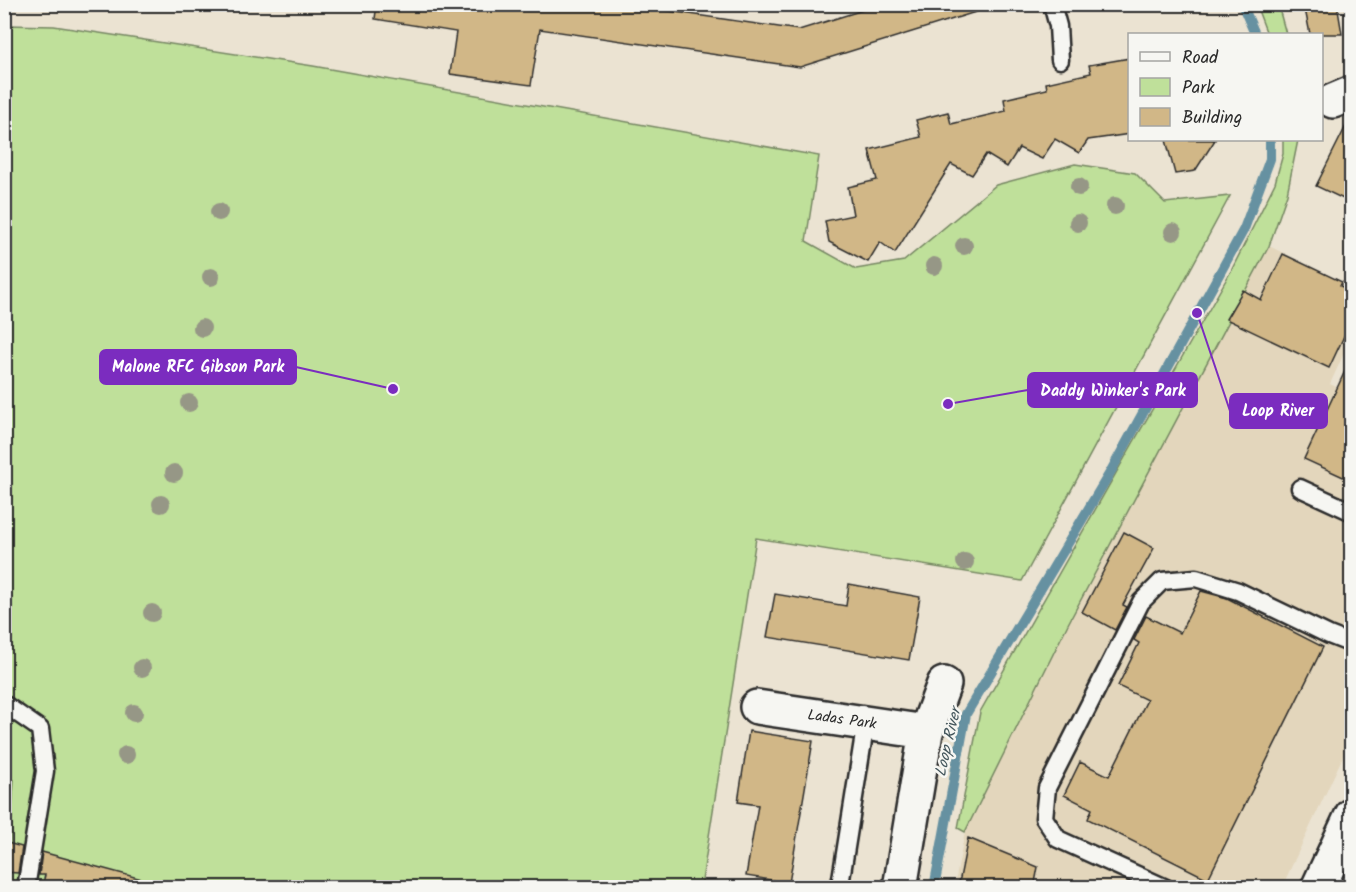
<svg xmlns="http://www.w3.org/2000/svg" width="1356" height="892" font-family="Kalam,sans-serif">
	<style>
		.built { fill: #e3d6bc }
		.green { fill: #bfe09a; stroke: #758662; stroke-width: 1.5 }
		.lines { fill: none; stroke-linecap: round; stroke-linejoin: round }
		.stream { stroke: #6691a1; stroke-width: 10 }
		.building { fill: #d1b787; stroke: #2b2b2b; stroke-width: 1.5 }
		.service-casing { stroke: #2b2b2b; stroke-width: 21 }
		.minor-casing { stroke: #2b2b2b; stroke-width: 38 }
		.tertiary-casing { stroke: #2b2b2b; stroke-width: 38 }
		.service { stroke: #f6f6f2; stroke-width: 16 }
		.minor { stroke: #f6f6f2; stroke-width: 33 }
		.tertiary { stroke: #f6f6f2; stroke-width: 33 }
		.tree { fill: #969786 }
		.labels { text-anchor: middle; stroke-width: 5; stroke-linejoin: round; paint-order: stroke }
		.street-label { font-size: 15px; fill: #2b2b2b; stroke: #f6f6f2 }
		.water-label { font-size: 16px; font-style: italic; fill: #44565c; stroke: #f6f6f2 }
		.leader { fill: none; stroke: #7b2cbf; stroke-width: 2 }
		.callout-dot { fill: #7b2cbf; stroke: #f6f6f2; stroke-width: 2 }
		.callout { fill: #7b2cbf; stroke: #7b2cbf; stroke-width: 2 }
		.callout-label { font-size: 16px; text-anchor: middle; font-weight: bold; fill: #fff }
	</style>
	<rect width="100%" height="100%" fill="#ebe3d2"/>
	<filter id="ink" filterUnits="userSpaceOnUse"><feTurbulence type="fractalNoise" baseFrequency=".0167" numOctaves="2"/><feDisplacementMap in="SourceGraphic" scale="12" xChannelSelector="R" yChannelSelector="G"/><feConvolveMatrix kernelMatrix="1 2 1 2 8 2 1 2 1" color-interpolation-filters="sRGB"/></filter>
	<g filter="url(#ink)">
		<path class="built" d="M 1269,246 L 1351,286 L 1351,338 L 1330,384 L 1351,394 L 1351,739 L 1282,887 L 954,888 L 965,832 L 1008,718 Z"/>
		<path class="green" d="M 1256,5 L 1278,5 L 1286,34 L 1267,34 Z
			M 5,25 L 54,26 L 313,66 L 819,156 L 806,241 L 856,269 L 904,261 L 996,185 L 1075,164 L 1135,173 L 1165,203 L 1230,196 L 1022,581 L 756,538 L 701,887 L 7,887 L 14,780 L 5,779 Z
			M 1283,140 L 1298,140 L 1287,194 L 1269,246 L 1068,624 L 965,832 L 958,828 L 980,712 L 1231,271 L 1275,183 L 1283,154 Z"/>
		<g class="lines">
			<path class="stream" d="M 1242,4 L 1255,34
				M 934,888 L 966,714 L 1111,471 L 1244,229 L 1270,159 L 1270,140"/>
		</g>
		<path class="building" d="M 377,4 L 621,4 L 799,30 L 882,4 L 978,4 L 979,11 L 800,67 L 540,29 L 531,85 L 450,74 L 456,32 L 375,19 Z
			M 1304,4 L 1337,4 L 1342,34 L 1310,34 Z
			M 1130,58 L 1130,134 L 1088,140 L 1079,153 L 1055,139 L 1042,159 L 1019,148 L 1007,167 L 986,154 L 972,175 L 951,164 L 895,253 L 880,242 L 868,262 L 829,242 L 825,221 L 853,215 L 848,187 L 877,180 L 869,150 L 921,137 L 916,120 L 948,112 L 951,124 L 1006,111 L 1004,99 L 1047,89 L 1046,83 L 1091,73 L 1089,65 Z
			M 1352,114 L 1352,203 L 1316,186 Z
			M 1166,140 L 1215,140 L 1195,171 L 1175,174 Z
			M 1283,254 L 1342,282 L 1340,286 L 1352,292 L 1352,319 L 1329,368 L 1226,319 L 1243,290 L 1261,300 Z
			M 1352,356 L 1352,481 L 1304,459 Z
			M 1124,532 L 1154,548 L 1123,605 L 1127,607 L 1115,630 L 1082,612 Z
			M 849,584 L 920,597 L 909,660 L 767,637 L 775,594 L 846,606 Z
			M 1201,591 L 1227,598 L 1323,647 L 1208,879 L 1088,819 L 1092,809 L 1064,795 L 1080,762 L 1109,776 L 1147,700 L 1118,686 L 1139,643 L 1134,640 L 1146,616 L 1180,633 Z
			M 749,731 L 813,741 L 789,883 L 746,876 L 758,805 L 738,802 Z
			M 968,838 L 1038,867 L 1034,888 L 958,888 Z
			M 4,842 L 22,847 L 18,873 L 4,872 Z
			M 42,852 L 142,879 L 141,888 L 42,888 L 45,875 L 39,875 Z"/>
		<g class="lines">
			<g class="service-casing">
				<path id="service" d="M 1052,4 L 1058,26 L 1060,60
					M 1300,488 L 1352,512
					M 4,704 L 40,729 L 45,771 L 26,888
					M 840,885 L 866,722
					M 1166,888 L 1058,839 L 1044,818 L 1047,788 L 1141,602 L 1162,581 L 1196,578 L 1238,591 L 1329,635 L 1352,644"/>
			</g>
			<g class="minor-casing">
				<path id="minor" d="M 1333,101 L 1352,93
					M 757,707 L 926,732
					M 900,888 L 926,732 L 944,684"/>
			</g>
			<g class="tertiary-casing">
				<path id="tertiary" d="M 1318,888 L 1352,815"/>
			</g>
			<use href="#service" class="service"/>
			<use href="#minor" class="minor"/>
			<use href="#tertiary" class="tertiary"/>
		</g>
		<g class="tree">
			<circle cx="1079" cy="187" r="9"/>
			<circle cx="1115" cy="206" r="9"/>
			<circle cx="219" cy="212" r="9"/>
			<circle cx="1078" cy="223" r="9"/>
			<circle cx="1173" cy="232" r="9"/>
			<circle cx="964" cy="246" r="9"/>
			<circle cx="934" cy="266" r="9"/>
			<circle cx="211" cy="277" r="9"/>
			<circle cx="202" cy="328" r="9"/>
			<circle cx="189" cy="403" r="9"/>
			<circle cx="174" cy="473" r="9"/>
			<circle cx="161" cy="504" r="9"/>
			<circle cx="965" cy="562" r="9"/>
			<circle cx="152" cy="613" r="9"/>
			<circle cx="142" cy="668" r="9"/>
			<circle cx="134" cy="713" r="9"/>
			<circle cx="126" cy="755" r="9"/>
		</g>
	</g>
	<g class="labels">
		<g class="street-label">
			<text transform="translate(842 719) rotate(8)" y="5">Ladas Park</text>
		</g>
		<g class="water-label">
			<text transform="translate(947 742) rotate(-77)" y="6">Loop River</text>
		</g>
	</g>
	<path class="leader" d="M393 389L296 367M948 404L1028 390M1197 313L1230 411"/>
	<g class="callout-dot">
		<circle cx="393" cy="389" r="6"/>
		<circle cx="948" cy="404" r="6"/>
		<circle cx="1197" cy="313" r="6"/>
	</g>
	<g class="callout">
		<rect x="100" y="350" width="196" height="34" rx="6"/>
		<rect x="1028" y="373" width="169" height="34" rx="6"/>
		<rect x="1230" y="394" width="97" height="34" rx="6"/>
	</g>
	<g class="callout-label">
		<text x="198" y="372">Malone RFC Gibson Park</text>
		<text x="1113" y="396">Daddy Winker's Park</text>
		<text x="1278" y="416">Loop River</text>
	</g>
	<rect width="1356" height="892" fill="none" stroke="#f6f6f2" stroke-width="24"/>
	<rect x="12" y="12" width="1332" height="868" fill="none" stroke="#2b2b2b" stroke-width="2" filter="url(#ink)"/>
	<rect x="1128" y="33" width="195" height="108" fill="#f6f6f2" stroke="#a5a5a2" stroke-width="1.5"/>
	<rect x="1140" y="52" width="30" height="9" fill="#f6f6f2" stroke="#a5a5a2" stroke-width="1.5"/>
	<text x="1182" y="63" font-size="18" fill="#2b2b2b">Road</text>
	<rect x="1140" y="78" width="30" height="18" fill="#bfe09a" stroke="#a5a5a2" stroke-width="1.5"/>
	<text x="1182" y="93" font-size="18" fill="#2b2b2b">Park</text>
	<rect x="1140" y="108" width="30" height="18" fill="#d1b787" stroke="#a5a5a2" stroke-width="1.5"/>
	<text x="1182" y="123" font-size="18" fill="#2b2b2b">Building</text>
</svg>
